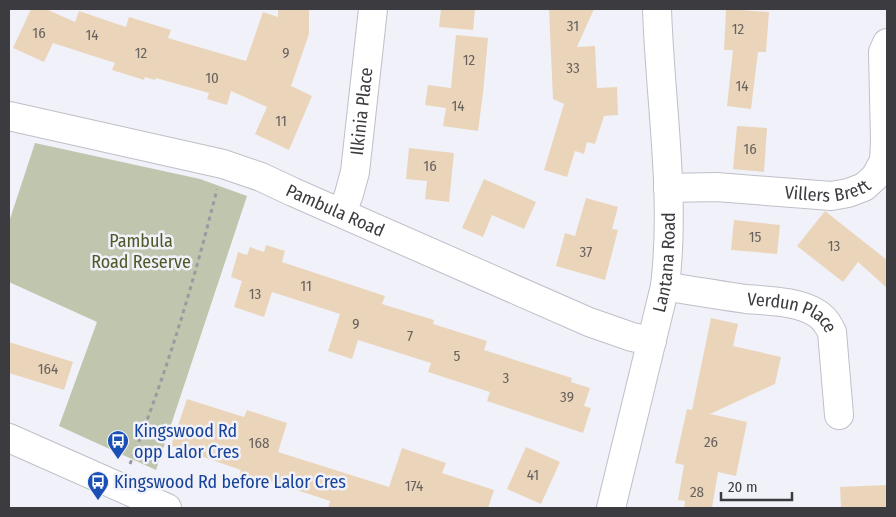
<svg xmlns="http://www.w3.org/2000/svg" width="896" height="517" font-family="'Fira Sans Condensed',sans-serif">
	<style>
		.green { fill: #c0c5ae }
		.building { fill: #ebd5ba }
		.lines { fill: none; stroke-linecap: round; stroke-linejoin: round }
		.minor-casing { stroke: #bfbfc8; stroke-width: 30 }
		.tertiary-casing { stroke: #bfbfc8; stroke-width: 30 }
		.path { stroke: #9a9aa1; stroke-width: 3; stroke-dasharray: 4 4; stroke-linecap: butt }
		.minor { stroke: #fff; stroke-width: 28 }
		.tertiary { stroke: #fff; stroke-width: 28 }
		.labels { text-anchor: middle; stroke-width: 5; stroke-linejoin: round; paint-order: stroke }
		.number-label { font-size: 15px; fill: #68625e }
		.street-label { font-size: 18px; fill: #3c3c40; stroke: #f1f1fa }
		.park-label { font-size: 18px; fill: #4f5826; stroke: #f1f1fa }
		.transit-label { font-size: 18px; fill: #164399; stroke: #f1f1fa; text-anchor: start }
	</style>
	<rect width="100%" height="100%" fill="#f1f1fa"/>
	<path class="green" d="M 35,143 L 200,179 L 247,196 L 156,470 L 59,426 L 97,322 L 9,282 L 9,222 Z"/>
	<path class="building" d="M 31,9 L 46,9 L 75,22 L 79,11 L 126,27 L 129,17 L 171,30 L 168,38 L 246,61 L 263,12 L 278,17 L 278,9 L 309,9 L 309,34 L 291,86 L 312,96 L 289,150 L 255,134 L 267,107 L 231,91 L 227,105 L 207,99 L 209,93 L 156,78 L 155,80 L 145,77 L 144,80 L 112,70 L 115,63 L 53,43 L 44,62 L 13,48 Z
		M 441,9 L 475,9 L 473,30 L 439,27 Z
		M 549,9 L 594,9 L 577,47 L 595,46 L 597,88 L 617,87 L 618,115 L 604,116 L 595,144 L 587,142 L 584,154 L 575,151 L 567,177 L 544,170 L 564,104 L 553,99 Z
		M 726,9 L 769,12 L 766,52 L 758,52 L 751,109 L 727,106 L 733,50 L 724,50 Z
		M 456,35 L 488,38 L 483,93 L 478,131 L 443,126 L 446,108 L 425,105 L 428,85 L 451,88 Z
		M 737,126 L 767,128 L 764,172 L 733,169 Z
		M 409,148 L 454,153 L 449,202 L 425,199 L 427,181 L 406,179 Z
		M 484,179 L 536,202 L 524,229 L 492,215 L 483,237 L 462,228 Z
		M 586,198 L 618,207 L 612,229 L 618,230 L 605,280 L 556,266 L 565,233 L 575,236 Z
		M 825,211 L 887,260 L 887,288 L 858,262 L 843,282 L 797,246 Z
		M 734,220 L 780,225 L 777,254 L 731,250 Z
		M 266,245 L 285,251 L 282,262 L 385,296 L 382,304 L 434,320 L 433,324 L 487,341 L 484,350 L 572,378 L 571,382 L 590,388 L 584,406 L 591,408 L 583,433 L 487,401 L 490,392 L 428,372 L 431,363 L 358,340 L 352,359 L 328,351 L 340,314 L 272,292 L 264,317 L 234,307 L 242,281 L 231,277 L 238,252 L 247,255 L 250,247 L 264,252 Z
		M 711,318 L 738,324 L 733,346 L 781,357 L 775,384 L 710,414 L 747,422 L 736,476 L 718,472 L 712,508 L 684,508 L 685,501 L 678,500 L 684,465 L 675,463 L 687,409 L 692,410 Z
		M 9,342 L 73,362 L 64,390 L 9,373 Z
		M 187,399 L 244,417 L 247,410 L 287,423 L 278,452 L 389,487 L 402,448 L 446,463 L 442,473 L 494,490 L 488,508 L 328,508 L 330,501 L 269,481 L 267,486 L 239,476 L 241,470 L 171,446 Z
		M 526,447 L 560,462 L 541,504 L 507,489 Z
		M 887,485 L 887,508 L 841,508 L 840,487 Z"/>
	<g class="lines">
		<g class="minor-casing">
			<g id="minor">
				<path id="s1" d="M 9,116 L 223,164 L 261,177 L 293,192 L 589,322 L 632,337 L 652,341"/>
				<path id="s2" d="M 668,188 L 716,187 L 831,196 L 848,193 L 864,187 L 875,177 L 884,161 L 885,141 L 883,52 L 887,43"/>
				<path id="s3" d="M 342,213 L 349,194 L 355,172 L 373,9"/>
				<path id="s4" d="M 665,286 C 692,291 719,295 746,299 C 769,301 798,301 818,314 C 825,319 828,324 832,332 L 839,415"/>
				<path id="s5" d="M 611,508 L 665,286 C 676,194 660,101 657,9"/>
			</g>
		</g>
		<g class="tertiary-casing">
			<path id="tertiary" d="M 9,438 L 167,508"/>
		</g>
		<path class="path" d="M 130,464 C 166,375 194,282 217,189"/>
		<use href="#minor" class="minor"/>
		<use href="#tertiary" class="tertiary"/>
	</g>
	<defs>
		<g id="bus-pin" transform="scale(1.125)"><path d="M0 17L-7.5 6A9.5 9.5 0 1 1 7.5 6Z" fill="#1a4fb4" stroke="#f1f1fa"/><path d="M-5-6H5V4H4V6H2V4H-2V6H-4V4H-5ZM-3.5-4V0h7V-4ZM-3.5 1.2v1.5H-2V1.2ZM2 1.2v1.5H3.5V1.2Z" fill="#fff"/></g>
	</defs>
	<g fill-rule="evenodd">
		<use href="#bus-pin" x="118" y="441"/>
		<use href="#bus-pin" x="98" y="482"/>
	</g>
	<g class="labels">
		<g class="number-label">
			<text x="573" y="31">31</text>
			<text x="738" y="34">12</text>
			<text x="39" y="38">16</text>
			<text x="92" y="40">14</text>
			<text x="141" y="58">12</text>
			<text x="286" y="58">9</text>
			<text x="469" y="65">12</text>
			<text x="573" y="73">33</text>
			<text x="212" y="83">10</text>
			<text x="742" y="91">14</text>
			<text x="458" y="111">14</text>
			<text x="281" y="126">11</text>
			<text x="750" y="154">16</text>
			<text x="430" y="171">16</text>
			<text x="755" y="242">15</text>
			<text x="834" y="251">13</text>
			<text x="586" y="257">37</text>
			<text x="306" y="291">11</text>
			<text x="255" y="299">13</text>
			<text x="356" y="329">9</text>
			<text x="410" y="341">7</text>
			<text x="457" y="361">5</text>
			<text x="48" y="374">164</text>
			<text x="506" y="383">3</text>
			<text x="567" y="402">39</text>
			<text x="711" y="447">26</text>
			<text x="259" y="448">168</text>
			<text x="533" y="480">41</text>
			<text x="414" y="491">174</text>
			<text x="697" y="497">28</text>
		</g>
		<g class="street-label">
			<text dy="6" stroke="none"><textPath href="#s3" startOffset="104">Ilkinia Place</textPath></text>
			<text dy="6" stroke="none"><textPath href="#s2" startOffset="160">Villers Brett</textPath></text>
			<text dy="6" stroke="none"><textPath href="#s1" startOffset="341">Pambula Road</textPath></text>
			<text dy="6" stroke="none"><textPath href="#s5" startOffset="252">Lantana Road</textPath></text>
			<text dy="6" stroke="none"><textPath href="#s4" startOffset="131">Verdun Place</textPath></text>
		</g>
		<g class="park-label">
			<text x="141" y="247">Pambula<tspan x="141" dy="21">Road Reserve</tspan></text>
		</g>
		<g class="transit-label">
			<text x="134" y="437">Kingswood Rd<tspan x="134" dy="21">opp Lalor Cres</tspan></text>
			<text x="114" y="488">Kingswood Rd before Lalor Cres</text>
		</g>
	</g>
	<rect width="896" height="517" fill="none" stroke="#3c3c40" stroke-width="20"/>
	<path d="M721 492v8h71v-8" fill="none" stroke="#3c3c40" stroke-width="2.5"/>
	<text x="728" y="492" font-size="15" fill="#3c3c40" stroke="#f1f1fa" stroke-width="4" paint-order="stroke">20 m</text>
</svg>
